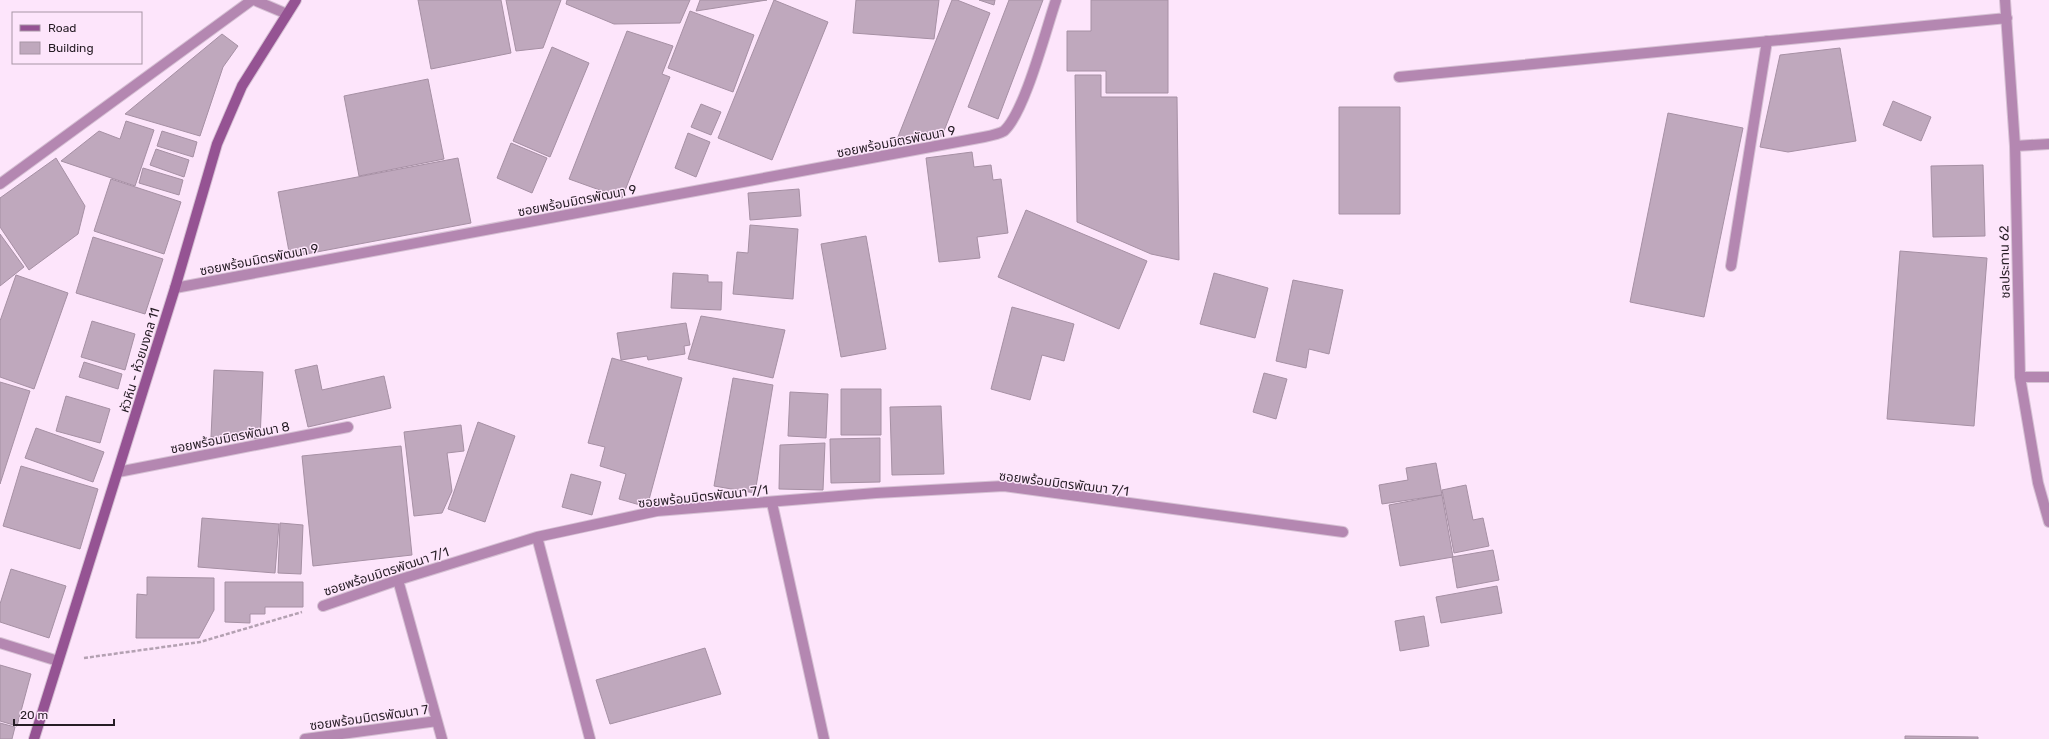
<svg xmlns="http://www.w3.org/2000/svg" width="2049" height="739" font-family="Rubik,'Noto Sans Thai',sans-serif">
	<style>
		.building { fill: #bfa8bd; stroke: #a690a4 }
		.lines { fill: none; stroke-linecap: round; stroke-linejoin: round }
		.lane-casing { stroke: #d6c1d4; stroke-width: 12 }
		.street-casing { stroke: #d6c1d4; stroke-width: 12 }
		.secondary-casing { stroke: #d6c1d4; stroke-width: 12 }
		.path { stroke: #b4a1b2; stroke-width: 2.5; stroke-dasharray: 4 2; stroke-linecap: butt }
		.lane { stroke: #b487b1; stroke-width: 10 }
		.street { stroke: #b487b1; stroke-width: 10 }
		.secondary { stroke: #955393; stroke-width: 10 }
		.labels { text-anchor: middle; stroke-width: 3; stroke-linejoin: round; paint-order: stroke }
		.street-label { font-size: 13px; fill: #261d25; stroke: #fde5fb }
	</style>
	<rect width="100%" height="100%" fill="#fde5fb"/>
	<path class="building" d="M 418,0 L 501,0 L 511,53 L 431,69 Z
		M 506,0 L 561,0 L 543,48 L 516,51 Z
		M 567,0 L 690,0 L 680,23 L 614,24 L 566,4 Z
		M 700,0 L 767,0 L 696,11 Z
		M 774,0 L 828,22 L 772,160 L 718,138 Z
		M 856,0 L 939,0 L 934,39 L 853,33 Z
		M 952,0 L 957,0 L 990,13 L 942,136 L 896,142 Z
		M 979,0 L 995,0 L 994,5 Z
		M 1009,0 L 1043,0 L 998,119 L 968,107 Z
		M 1091,0 L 1168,0 L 1168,93 L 1106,93 L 1106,71 L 1067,71 L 1067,31 L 1091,31 Z
		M 690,11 L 754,35 L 733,92 L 668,68 Z
		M 627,31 L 673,46 L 662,74 L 670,77 L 622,198 L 569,179 Z
		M 222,34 L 238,46 L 223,67 L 200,136 L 125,114 Z
		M 552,47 L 589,63 L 550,157 L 513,141 Z
		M 1840,48 L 1856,141 L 1788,152 L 1760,147 L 1780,55 Z
		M 1075,75 L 1101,75 L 1101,97 L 1177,97 L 1179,260 L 1151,254 L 1077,222 Z
		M 428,79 L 444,159 L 359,176 L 344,96 Z
		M 1893,101 L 1931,117 L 1921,141 L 1883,125 Z
		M 701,104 L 721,112 L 711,135 L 691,127 Z
		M 1339,107 L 1400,107 L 1400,214 L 1339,214 Z
		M 1668,113 L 1743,128 L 1704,317 L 1630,302 Z
		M 126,121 L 154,130 L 135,186 L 61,161 L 99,131 L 120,139 Z
		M 162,131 L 197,142 L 193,157 L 157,146 Z
		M 688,133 L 710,142 L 696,177 L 675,168 Z
		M 511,143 L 547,158 L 532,193 L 497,178 Z
		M 156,149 L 189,160 L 184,177 L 150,165 Z
		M 972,152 L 974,167 L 991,165 L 993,180 L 1001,179 L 1008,233 L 977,237 L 980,258 L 939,262 L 926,158 Z
		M 56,158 L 85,206 L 78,234 L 29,270 L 0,227 L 0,198 Z
		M 458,158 L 471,223 L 290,257 L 278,192 Z
		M 1983,165 L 1985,236 L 1933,237 L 1931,166 Z
		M 143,168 L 183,180 L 179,195 L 139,183 Z
		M 111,179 L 181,202 L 164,254 L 94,231 Z
		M 799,189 L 801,216 L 750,220 L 748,193 Z
		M 1026,210 L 1147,261 L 1119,329 L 998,277 Z
		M 750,225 L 798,229 L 793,299 L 733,294 L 737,252 L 748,253 Z
		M 0,234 L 24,267 L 0,286 Z
		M 866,236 L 886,349 L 841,357 L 821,244 Z
		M 93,237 L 163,259 L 145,314 L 76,293 Z
		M 1900,251 L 1987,258 L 1974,426 L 1887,419 Z
		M 673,273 L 708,275 L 708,282 L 722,282 L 721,310 L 671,308 Z
		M 1214,273 L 1268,288 L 1255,338 L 1200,324 Z
		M 16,275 L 68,293 L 34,389 L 0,377 L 0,321 Z
		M 1293,280 L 1343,290 L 1329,354 L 1309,349 L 1306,368 L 1276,361 Z
		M 1012,307 L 1074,324 L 1064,361 L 1042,355 L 1030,400 L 991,389 Z
		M 701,316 L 785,330 L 773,378 L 688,359 Z
		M 92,321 L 135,334 L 125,370 L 81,357 Z
		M 686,323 L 690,345 L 684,346 L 685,354 L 648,360 L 647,356 L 621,360 L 617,333 Z
		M 612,358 L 682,378 L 647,507 L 619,499 L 626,474 L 600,466 L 605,447 L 588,443 Z
		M 84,362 L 122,374 L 118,389 L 79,377 Z
		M 317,365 L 322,390 L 384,376 L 391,408 L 308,427 L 295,370 Z
		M 214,370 L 263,372 L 260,439 L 211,437 Z
		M 1264,373 L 1287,379 L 1276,419 L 1253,412 Z
		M 733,378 L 773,385 L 755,493 L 714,486 Z
		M 0,382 L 30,391 L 0,484 Z
		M 841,389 L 881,389 L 881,435 L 841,435 Z
		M 790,392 L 828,394 L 826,438 L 788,436 Z
		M 66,396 L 110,409 L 100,443 L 56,431 Z
		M 941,406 L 944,474 L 892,475 L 890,407 Z
		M 478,422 L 515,436 L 485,522 L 448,509 Z
		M 461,425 L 464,451 L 447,453 L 452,491 L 442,513 L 414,516 L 404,432 Z
		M 36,428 L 104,452 L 93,482 L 25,458 Z
		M 880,438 L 880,482 L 831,483 L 830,439 Z
		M 825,443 L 823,490 L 779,489 L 780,445 Z
		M 401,446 L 412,555 L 313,566 L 302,456 Z
		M 1436,463 L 1442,495 L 1382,504 L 1379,485 L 1408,480 L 1406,468 Z
		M 21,466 L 98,489 L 80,549 L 3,526 Z
		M 571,474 L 601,482 L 592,515 L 562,507 Z
		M 1466,485 L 1473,520 L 1483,518 L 1489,546 L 1454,553 L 1442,490 Z
		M 1442,495 L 1453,557 L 1400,566 L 1389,505 Z
		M 202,518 L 279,524 L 275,573 L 198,567 Z
		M 280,523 L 303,525 L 301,574 L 278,573 Z
		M 1493,550 L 1499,580 L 1457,588 L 1452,557 Z
		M 11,569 L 66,586 L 49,638 L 0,622 L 0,604 Z
		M 147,577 L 214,578 L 214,610 L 199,638 L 136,638 L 137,594 L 147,595 Z
		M 225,582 L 303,582 L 303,607 L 265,607 L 265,614 L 250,614 L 250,623 L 225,622 Z
		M 1497,586 L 1502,613 L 1441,623 L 1436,597 Z
		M 1424,616 L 1429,646 L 1400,651 L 1395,621 Z
		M 705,648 L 721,694 L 610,724 L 596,680 Z
		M 0,665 L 31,674 L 17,726 L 0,721 Z
		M 0,723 L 15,727 L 12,739 L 0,739 Z
		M 1905,736 L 1978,737 L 1978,739 L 1905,739 Z"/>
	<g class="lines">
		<g class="lane-casing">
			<path id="lane" d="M 1731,266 L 1767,41
				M 118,472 L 348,427"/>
		</g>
		<g class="street-casing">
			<path id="street" d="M 254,0 L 287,14
				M 2005,0 L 2015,146 L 2020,377 L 2038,483 L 2049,522
				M 1399,77 L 2007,18
				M 2015,146 L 2049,144
				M 0,184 L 252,0
				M 175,288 L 984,137 C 989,136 999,134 1004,131 C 1025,112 1046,29 1056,0
				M 2020,377 L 2049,377
				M 772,503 L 824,739
				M 537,537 L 590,739
				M 398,580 L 442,739
				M 323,606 L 398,580 L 537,537 L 657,511 L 876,493 L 1004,486 L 1343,532
				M 0,643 L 58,661
				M 305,739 L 437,721"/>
		</g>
		<g class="secondary-casing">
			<path id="secondary" d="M 34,739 L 175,288 L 217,144 L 242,86 L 296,0"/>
		</g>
		<path class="path" d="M 84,658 L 200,642 L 302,612"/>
		<use href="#lane" class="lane"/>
		<use href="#street" class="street"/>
		<use href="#secondary" class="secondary"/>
	</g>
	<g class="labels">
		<g class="street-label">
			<text transform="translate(896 141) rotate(-11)" y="5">ซอยพร้อมมิตรพัฒนา 9</text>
			<text transform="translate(577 200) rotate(-11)" y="5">ซอยพร้อมมิตรพัฒนา 9</text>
			<text transform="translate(259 259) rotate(-11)" y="5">ซอยพร้อมมิตรพัฒนา 9</text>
			<text transform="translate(2004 262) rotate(-91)" y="5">ชลประทาน 62</text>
			<text transform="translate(139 360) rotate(-73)" y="5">หัวหิน - ห้วยมงคล 11</text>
			<text transform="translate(230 437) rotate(-11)" y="5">ซอยพร้อมมิตรพัฒนา 8</text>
			<text transform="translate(1064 483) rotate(7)" y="5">ซอยพร้อมมิตรพัฒนา 7/1</text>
			<text transform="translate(703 496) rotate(-6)" y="5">ซอยพร้อมมิตรพัฒนา 7/1</text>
			<text transform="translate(386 571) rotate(-18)" y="5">ซอยพร้อมมิตรพัฒนา 7/1</text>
			<text transform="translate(369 717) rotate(-8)" y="5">ซอยพร้อมมิตรพัฒนา 7</text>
		</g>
	</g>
	<rect x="12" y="12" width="130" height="52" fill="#fde5fb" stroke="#a795a5"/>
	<rect x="20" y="25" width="20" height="6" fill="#955393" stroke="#a795a5"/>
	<text x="48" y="32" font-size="12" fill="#261d25">Road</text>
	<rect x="20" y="42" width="20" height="12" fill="#bfa8bd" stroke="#a795a5"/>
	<text x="48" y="52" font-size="12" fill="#261d25">Building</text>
	<path d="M14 719v6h100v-6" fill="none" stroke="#261d25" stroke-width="2"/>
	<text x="20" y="719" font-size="12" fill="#261d25" stroke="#fde5fb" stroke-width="3" paint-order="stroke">20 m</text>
</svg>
